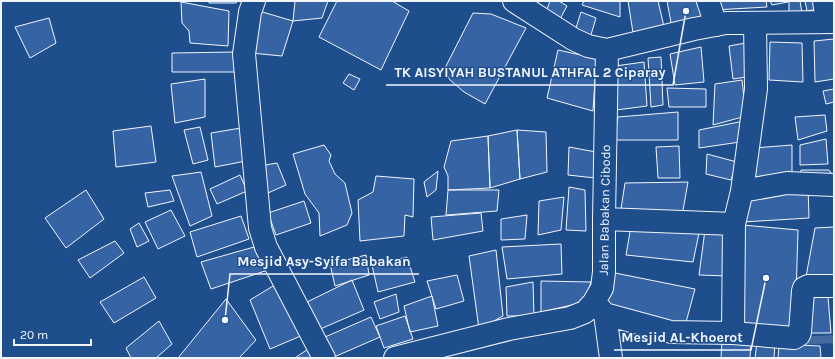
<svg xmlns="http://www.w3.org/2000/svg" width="835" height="359" font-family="Karla,sans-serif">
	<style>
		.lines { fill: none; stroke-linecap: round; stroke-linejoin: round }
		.stream { stroke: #446ba0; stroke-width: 8 }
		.building { fill: #3563a3; stroke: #f2f6ff }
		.minor-casing { stroke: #f2f6ff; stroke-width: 24 }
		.minor { stroke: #1f4e8c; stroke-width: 22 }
		.labels { text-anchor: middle; stroke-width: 3; stroke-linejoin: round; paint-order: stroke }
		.street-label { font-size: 13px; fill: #f2f6ff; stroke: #1f4e8c }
		.leader { fill: none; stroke: #f2f6ff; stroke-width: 1.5 }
		.callout-dot { fill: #f2f6ff; stroke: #1f4e8c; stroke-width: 1.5 }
		.callout-label { font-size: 14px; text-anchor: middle; font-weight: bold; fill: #f2f6ff; stroke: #1f4e8c; stroke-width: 3; stroke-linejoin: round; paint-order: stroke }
	</style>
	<rect width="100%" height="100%" fill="#1f4e8c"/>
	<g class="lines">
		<path class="stream" d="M 797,341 L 834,339"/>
	</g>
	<path class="building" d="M 209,1 L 237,1 L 236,3 L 209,3 Z
		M 295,1 L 328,1 L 322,18 L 293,21 Z
		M 337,1 L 392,1 L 409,11 L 381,70 L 319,37 Z
		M 550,1 L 559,1 L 567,6 L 559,21 L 546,12 Z
		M 584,1 L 620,1 L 620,17 L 582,5 Z
		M 628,1 L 658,1 L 665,31 L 634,39 Z
		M 667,1 L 702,1 L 706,20 L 672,28 Z
		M 712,1 L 766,1 L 767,7 L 714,10 Z
		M 770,1 L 788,1 L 788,2 L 772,5 Z
		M 789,1 L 800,1 L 802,13 L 789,13 Z
		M 805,1 L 822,1 L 824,8 L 807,11 Z
		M 181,2 L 229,11 L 228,46 L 190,43 L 189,31 L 182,23 Z
		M 259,11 L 293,21 L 282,56 L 251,53 Z
		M 581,12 L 596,18 L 590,38 L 575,31 Z
		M 473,13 L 491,14 L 526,28 L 485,104 L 464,92 L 450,80 L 444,70 Z
		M 49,18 L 56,43 L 30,58 L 15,27 Z
		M 834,39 L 834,79 L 815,82 L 814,41 Z
		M 762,40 L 766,74 L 733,79 L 729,46 Z
		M 770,42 L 802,43 L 803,82 L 769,80 Z
		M 701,47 L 704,82 L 675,85 L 670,54 Z
		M 558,50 L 599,59 L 595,80 L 593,111 L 547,98 Z
		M 235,52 L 235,72 L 172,72 L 172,53 Z
		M 661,57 L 663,105 L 651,107 L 648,58 Z
		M 644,62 L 647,106 L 616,110 L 615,66 Z
		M 349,74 L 360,79 L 354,90 L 343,83 Z
		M 205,79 L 205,117 L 175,123 L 171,84 Z
		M 742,80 L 746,116 L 713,125 L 715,84 Z
		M 667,88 L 706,89 L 706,107 L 669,107 Z
		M 834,89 L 834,102 L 826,104 L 823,91 Z
		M 678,112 L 678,140 L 613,140 L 618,117 Z
		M 825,115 L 827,131 L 798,140 L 795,117 Z
		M 744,121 L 740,142 L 699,148 L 699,130 Z
		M 151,126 L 156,162 L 116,167 L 113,131 Z
		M 200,127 L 208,160 L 193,164 L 184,130 Z
		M 241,128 L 246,161 L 215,167 L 211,133 Z
		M 517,130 L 546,132 L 547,172 L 520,179 Z
		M 517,130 L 520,179 L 490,188 L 488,136 Z
		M 488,136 L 490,188 L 448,190 L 448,176 L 444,167 L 451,141 Z
		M 826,139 L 828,164 L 800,165 L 800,145 Z
		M 324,145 L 331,155 L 329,161 L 335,174 L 345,183 L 352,213 L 347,225 L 320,236 L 319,213 L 305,194 L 293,154 Z
		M 792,145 L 792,173 L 753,177 L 754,148 Z
		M 679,146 L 680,178 L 658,178 L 656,147 Z
		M 569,147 L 596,152 L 595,178 L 568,175 Z
		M 707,154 L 737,162 L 731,180 L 706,174 Z
		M 277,163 L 286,185 L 268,193 L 260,166 Z
		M 801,170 L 829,170 L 834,177 L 800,177 Z
		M 438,171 L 436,190 L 427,197 L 424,182 Z
		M 201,172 L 212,216 L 190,226 L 172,176 Z
		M 240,175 L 247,191 L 217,204 L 210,189 Z
		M 376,176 L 414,179 L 413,217 L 405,215 L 404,236 L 360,241 L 358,200 L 373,192 Z
		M 688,182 L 682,216 L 621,209 L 625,183 Z
		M 808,186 L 809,218 L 743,222 L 748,190 Z
		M 569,187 L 585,190 L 586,231 L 566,230 Z
		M 86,190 L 104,219 L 66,248 L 45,218 Z
		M 170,190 L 174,201 L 148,207 L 145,193 Z
		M 448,190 L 499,190 L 497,211 L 446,215 Z
		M 564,197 L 561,230 L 538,235 L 539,201 Z
		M 304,201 L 311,223 L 276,235 L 268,213 Z
		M 171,210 L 185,236 L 158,249 L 145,222 Z
		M 481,213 L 483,231 L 433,240 L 431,217 Z
		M 527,215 L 525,239 L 501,240 L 501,219 Z
		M 241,216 L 249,239 L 197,257 L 190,232 Z
		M 139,223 L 149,241 L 137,247 L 130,229 Z
		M 743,225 L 798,230 L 795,332 L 736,327 Z
		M 631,226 L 699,233 L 693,262 L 626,255 Z
		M 834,227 L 834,281 L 805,282 L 815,228 Z
		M 705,230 L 728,234 L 727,276 L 699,275 Z
		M 115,241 L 124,253 L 90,278 L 78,260 Z
		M 561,244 L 562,274 L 507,279 L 502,247 Z
		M 254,247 L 265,271 L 211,289 L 201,262 Z
		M 496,250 L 503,316 L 479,329 L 469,256 Z
		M 366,255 L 369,275 L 335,286 L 330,264 Z
		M 407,257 L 415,282 L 378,292 L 372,265 Z
		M 615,273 L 695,289 L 685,326 L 603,302 Z
		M 457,275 L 464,301 L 436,309 L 427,281 Z
		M 144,277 L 156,298 L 114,323 L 100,302 Z
		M 352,280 L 364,310 L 318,330 L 305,303 Z
		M 541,281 L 591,282 L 585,302 L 541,312 Z
		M 533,282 L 534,316 L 507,316 L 506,287 Z
		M 278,283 L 303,335 L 270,349 L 250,300 Z
		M 396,294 L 399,312 L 380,319 L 374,302 Z
		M 432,296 L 438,326 L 410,332 L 404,306 Z
		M 828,297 L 831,333 L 805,333 L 808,298 Z
		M 226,299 L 256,340 L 239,358 L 178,358 Z
		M 405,316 L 413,339 L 384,348 L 376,326 Z
		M 371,317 L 380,337 L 334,357 L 325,337 Z
		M 159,321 L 172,344 L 156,358 L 131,358 L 126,348 Z
		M 722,339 L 751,343 L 750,358 L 721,358 Z
		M 757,342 L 775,343 L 774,358 L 755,358 Z
		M 779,344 L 820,346 L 821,358 L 778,358 Z
		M 308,349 L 314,358 L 295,358 Z"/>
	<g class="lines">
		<g class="minor-casing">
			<path id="minor" d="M 254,1 L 250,12 L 244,54 L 260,228 L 266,247 L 324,358
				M 514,1 L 573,39 L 588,46 L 607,50 L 694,29 L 726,23 L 834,22
				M 708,1 L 716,25
				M 824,1 L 827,22
				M 834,185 L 787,183 L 742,191 L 734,224 L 733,333 L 794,338 L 799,335 L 800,332 L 803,291 L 804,288 L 808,286 L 834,286
				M 742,191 L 756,89 L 755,23
				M 604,219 L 734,224
				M 594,302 L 605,314 L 671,332 L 733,333
				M 605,314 L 611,358
				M 395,358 L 509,329 L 570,318 L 585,312 L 594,302 L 602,288 L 604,272 L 604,219 L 607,50"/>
		</g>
		<use href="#minor" class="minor"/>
	</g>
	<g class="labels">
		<g class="street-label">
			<text transform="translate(604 210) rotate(-89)" y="5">Jalan Babakan Cibodo</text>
		</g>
	</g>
	<path class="leader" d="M686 11L673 85H386M225 320L230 274H419M766 278L751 350H614"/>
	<g class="callout-dot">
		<circle cx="686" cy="11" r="4"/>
		<circle cx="225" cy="320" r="4"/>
		<circle cx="766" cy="278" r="4"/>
	</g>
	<g class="callout-label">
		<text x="530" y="77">TK AISYIYAH BUSTANUL ATHFAL 2 Ciparay</text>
		<text x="324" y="266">Mesjid Asy-Syifa Babakan</text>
		<text x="682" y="342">Mesjid AL-Khoerot</text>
	</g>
	<rect width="835" height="359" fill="none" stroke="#f2f6ff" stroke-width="4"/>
	<path d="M14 339v6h77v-6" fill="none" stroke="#f2f6ff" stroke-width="2"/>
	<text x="20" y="339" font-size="12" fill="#f2f6ff" stroke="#1f4e8c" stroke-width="3" paint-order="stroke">20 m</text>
</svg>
